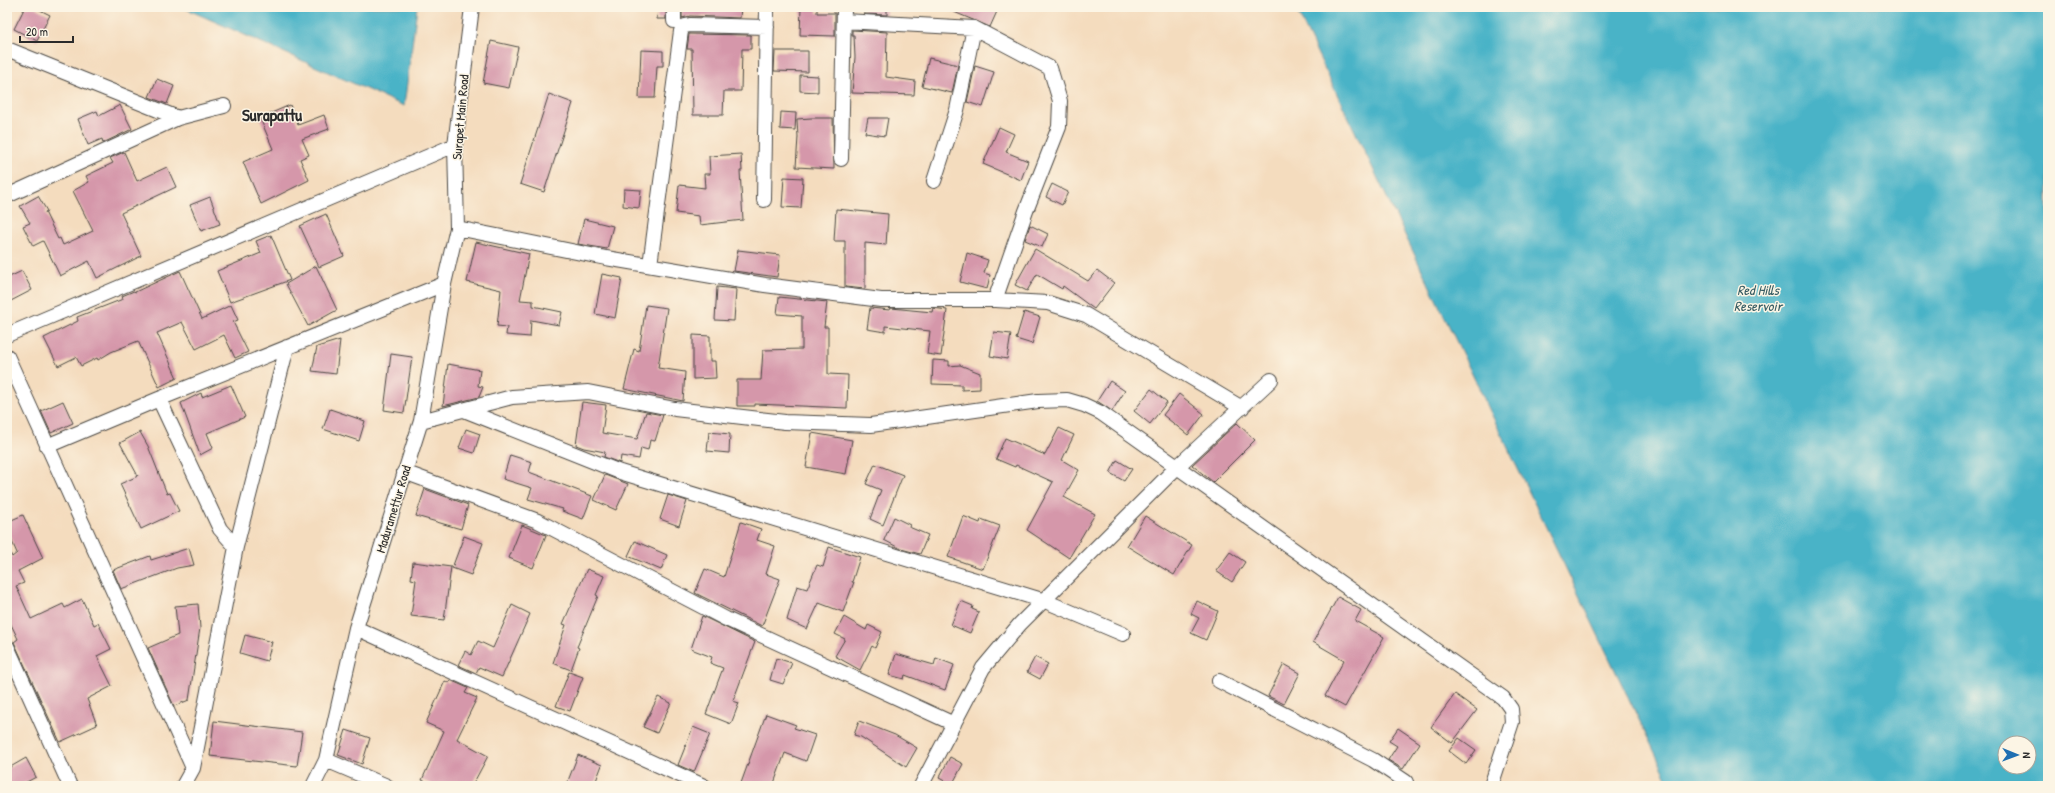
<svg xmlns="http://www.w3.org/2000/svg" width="2055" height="793" font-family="'Patrick Hand',sans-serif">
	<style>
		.water { fill: #49b3c7; stroke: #3a6f79; fill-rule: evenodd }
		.building { fill: #d597aa }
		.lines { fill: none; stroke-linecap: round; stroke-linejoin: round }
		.street-casing { stroke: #494641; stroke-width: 16 }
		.street { stroke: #fff; stroke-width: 14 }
		.labels { text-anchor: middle; stroke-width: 3; stroke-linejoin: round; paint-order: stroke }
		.street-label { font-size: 13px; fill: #2b2b2b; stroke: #fcf5e5 }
		.water-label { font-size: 14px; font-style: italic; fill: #365b62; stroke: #fcf5e5 }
		.district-label { font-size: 17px; font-weight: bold; fill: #2b2b2b; stroke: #fcf5e5 }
	</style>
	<rect width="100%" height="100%" fill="#fcf5e5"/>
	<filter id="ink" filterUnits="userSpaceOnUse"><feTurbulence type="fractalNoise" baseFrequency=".025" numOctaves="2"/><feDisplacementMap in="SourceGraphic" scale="8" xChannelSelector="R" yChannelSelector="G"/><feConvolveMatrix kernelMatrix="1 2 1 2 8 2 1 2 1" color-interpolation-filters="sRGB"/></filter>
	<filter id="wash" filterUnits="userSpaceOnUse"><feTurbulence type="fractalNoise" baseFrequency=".012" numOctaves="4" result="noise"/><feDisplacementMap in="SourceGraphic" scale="16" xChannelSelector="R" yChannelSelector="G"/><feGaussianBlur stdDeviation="0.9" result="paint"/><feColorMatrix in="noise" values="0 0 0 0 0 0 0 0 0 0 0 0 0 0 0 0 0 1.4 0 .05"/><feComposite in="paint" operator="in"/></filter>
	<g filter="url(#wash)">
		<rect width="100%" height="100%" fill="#f4dcbe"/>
		<path class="water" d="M 182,7 L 417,7 L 404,106 Z
			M 1295,7 L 2048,7 L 2048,786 L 1671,786 ZM 2005,743 L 2029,743 L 2029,767 L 2005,767 Z"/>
		<g id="blocks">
			<path class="building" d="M 25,7 L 34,7 L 50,15 L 37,41 L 14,29 Z
				M 658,7 L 666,7 L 666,19 L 657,19 Z
				M 682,7 L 741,7 L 740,18 L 690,16 L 682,18 Z
				M 801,7 L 817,7 L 817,13 L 835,13 L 835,36 L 800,35 Z
				M 864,7 L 887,7 L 887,15 L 864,14 Z
				M 942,7 L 999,7 L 990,27 Z
				M 852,30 L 887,32 L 886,77 L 915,81 L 914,95 L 852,93 L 855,57 L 854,36 L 852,36 Z
				M 689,34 L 751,35 L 751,49 L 742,49 L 741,91 L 724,91 L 723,115 L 693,115 L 692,49 L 687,49 Z
				M 491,41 L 518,47 L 509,88 L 483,83 Z
				M 641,50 L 663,51 L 663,66 L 657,66 L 655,98 L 639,98 Z
				M 775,51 L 808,51 L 808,72 L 774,71 Z
				M 929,58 L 958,65 L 952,93 L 922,86 Z
				M 975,66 L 994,72 L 983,107 L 967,102 Z
				M 800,75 L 818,76 L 818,92 L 800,91 Z
				M 157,79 L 174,86 L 167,104 L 149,97 Z
				M 549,94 L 573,103 L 544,192 L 520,184 Z
				M 120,105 L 132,129 L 103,143 L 102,139 L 88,145 L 78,119 L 97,111 L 99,116 Z
				M 290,105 L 298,125 L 324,115 L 329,129 L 302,139 L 309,155 L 300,159 L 309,180 L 261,204 L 243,162 L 273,149 L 260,118 Z
				M 781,112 L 796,113 L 795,130 L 780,129 Z
				M 811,118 L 833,118 L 834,169 L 796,167 L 798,137 L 797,119 Z
				M 868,118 L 888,118 L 885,136 L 865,133 Z
				M 999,127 L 1014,134 L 1006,152 L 1028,161 L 1021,180 L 983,164 Z
				M 124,152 L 137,181 L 167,167 L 176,187 L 121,213 L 141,256 L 97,278 L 89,261 L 60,276 L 43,241 L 33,246 L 23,226 L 30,223 L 20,206 L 38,196 L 47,211 L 45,212 L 58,239 L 60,238 L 63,245 L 93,231 L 73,191 L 89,182 L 86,176 L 113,163 L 110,158 Z
				M 741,154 L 742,171 L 740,171 L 743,220 L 700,225 L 699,216 L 676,213 L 679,185 L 705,188 L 704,174 L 710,174 L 709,156 Z
				M 784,177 L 803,178 L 801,208 L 782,207 Z
				M 1052,184 L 1068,192 L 1062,205 L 1046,197 Z
				M 624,189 L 641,190 L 639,208 L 623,206 Z
				M 210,197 L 220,224 L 201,231 L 190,205 Z
				M 836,209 L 888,214 L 886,245 L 865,243 L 865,289 L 845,287 L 845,241 L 834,241 Z
				M 326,214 L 344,256 L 319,267 L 300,226 Z
				M 584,219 L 613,226 L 607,249 L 578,244 Z
				M 1030,225 L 1048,234 L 1042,247 L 1025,240 Z
				M 271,235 L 290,280 L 230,302 L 217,271 L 261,253 L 256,241 Z
				M 476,242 L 529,254 L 520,300 L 533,301 L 533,306 L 562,312 L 559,325 L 531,320 L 530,337 L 506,335 L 507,327 L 497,326 L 501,290 L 467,282 Z
				M 1035,249 L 1088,281 L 1097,270 L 1114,283 L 1094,309 L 1063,286 L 1062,289 L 1037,274 L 1027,291 L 1015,285 Z
				M 738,250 L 780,255 L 777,277 L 734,271 Z
				M 967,253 L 988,260 L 984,273 L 990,275 L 987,289 L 960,282 Z
				M 316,266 L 337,310 L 308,326 L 286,284 Z
				M 22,271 L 32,290 L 7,303 L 7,278 Z
				M 180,271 L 202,319 L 231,305 L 238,320 L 233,322 L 248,352 L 235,358 L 224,335 L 196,349 L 182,322 L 157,333 L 177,378 L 159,387 L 138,341 L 111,352 L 98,360 L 97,358 L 81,366 L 76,357 L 58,366 L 44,338 L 78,321 L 77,317 L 123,299 L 122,296 L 134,291 L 135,292 Z
				M 602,274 L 622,278 L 615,318 L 595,314 Z
				M 717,287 L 736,289 L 734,321 L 715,320 Z
				M 779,297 L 827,302 L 824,327 L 828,327 L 828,374 L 848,375 L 847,408 L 755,404 L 755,406 L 737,406 L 737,380 L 761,380 L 763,350 L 802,349 L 802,316 L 777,314 Z
				M 646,305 L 667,308 L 658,368 L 685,372 L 683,401 L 624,389 L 634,349 L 639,351 Z
				M 870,308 L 890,310 L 891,308 L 932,312 L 933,308 L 947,310 L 941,356 L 927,354 L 930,331 L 885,326 L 885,332 L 867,329 Z
				M 1024,312 L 1040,317 L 1032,344 L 1016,339 Z
				M 994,332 L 1011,334 L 1007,359 L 990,356 Z
				M 693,335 L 710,336 L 710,361 L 715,361 L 716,378 L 693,379 Z
				M 340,340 L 336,374 L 312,371 L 317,347 Z
				M 391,354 L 412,357 L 404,413 L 384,410 Z
				M 933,360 L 949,361 L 949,366 L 960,365 L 980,373 L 980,389 L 962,390 L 962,385 L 932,384 Z
				M 448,364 L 480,370 L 478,386 L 483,387 L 479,397 L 443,406 Z
				M 1110,381 L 1125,391 L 1112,411 L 1097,401 Z
				M 231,385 L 245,417 L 207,433 L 213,448 L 200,455 L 181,403 L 201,393 L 202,397 Z
				M 1151,389 L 1167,402 L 1150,424 L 1134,411 Z
				M 1179,394 L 1204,414 L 1188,435 L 1163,415 Z
				M 63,401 L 73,423 L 51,433 L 41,411 Z
				M 582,402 L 606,405 L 602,433 L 637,439 L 646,412 L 663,415 L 655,441 L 650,440 L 648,450 L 641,448 L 639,459 L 621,456 L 620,463 L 604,457 L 605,452 L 584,448 L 576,445 Z
				M 330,409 L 365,421 L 359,441 L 323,429 Z
				M 1237,423 L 1255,440 L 1213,482 L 1192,465 Z
				M 1059,428 L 1074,435 L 1062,460 L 1079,470 L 1064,497 L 1095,514 L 1069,558 L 1027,530 L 1053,482 L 1016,465 L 1015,467 L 996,459 L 1005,438 L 1045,455 Z
				M 466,429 L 480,434 L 474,453 L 459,448 Z
				M 140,432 L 148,446 L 167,494 L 170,493 L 179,511 L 141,529 L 120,484 L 138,476 L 120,443 Z
				M 709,432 L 730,434 L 729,453 L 707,451 Z
				M 812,433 L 852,440 L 846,474 L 806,467 Z
				M 510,455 L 532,462 L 529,472 L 592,496 L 583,519 L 562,511 L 563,509 L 528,499 L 532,488 L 503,479 Z
				M 1117,460 L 1132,469 L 1124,481 L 1110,473 Z
				M 875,464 L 903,475 L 883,525 L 870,519 L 881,490 L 866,484 Z
				M 605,475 L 628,484 L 616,510 L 594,500 Z
				M 425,489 L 468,505 L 461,529 L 416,516 Z
				M 668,495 L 687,501 L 679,526 L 660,519 Z
				M 23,515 L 43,558 L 18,571 L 24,583 L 16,586 L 31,619 L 63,604 L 65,608 L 82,599 L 94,625 L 98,623 L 111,649 L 97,656 L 112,686 L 87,699 L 97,725 L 60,742 L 14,642 L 18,639 L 7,616 L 7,546 L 12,557 L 17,553 L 7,530 L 7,522 Z
				M 963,516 L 980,523 L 981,519 L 1000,526 L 983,569 L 948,557 Z
				M 1145,516 L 1192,545 L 1174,575 L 1127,546 Z
				M 894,517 L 910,525 L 909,527 L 928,535 L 920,554 L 901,549 L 884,540 Z
				M 741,522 L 761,529 L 757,540 L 775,546 L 766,574 L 780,579 L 762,626 L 695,593 L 705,569 L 724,577 Z
				M 522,525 L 546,535 L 533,568 L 509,558 Z
				M 464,536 L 483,543 L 471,575 L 452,568 Z
				M 635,541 L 667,555 L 661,570 L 628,556 Z
				M 829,547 L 860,557 L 852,582 L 854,582 L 843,612 L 819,603 L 807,629 L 787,620 L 797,586 L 807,589 L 817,565 L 823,567 Z
				M 189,548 L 194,565 L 177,568 L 121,589 L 113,570 L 150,556 L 151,560 Z
				M 1230,552 L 1245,562 L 1232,582 L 1216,571 Z
				M 413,562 L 451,567 L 444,620 L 411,616 L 416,580 L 411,579 Z
				M 587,569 L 604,576 L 596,595 L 598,596 L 577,647 L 579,648 L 571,670 L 553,663 L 566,625 L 563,624 Z
				M 1338,597 L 1361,610 L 1355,621 L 1384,637 L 1345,707 L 1325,696 L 1344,660 L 1313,642 Z
				M 961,601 L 973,606 L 972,609 L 979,612 L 970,633 L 951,625 Z
				M 1197,601 L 1218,611 L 1206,640 L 1191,633 L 1199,618 L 1191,614 Z
				M 198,604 L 200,628 L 189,700 L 174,706 L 148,648 L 178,635 L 175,606 Z
				M 512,605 L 530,614 L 502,677 L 479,667 L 476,673 L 458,665 L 465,651 L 471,655 L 478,641 L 493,648 Z
				M 702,616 L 755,642 L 733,701 L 739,703 L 731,724 L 706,714 L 723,668 L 710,663 L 712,657 L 691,649 Z
				M 844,617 L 866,630 L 868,625 L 882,632 L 875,648 L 872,646 L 860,670 L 835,656 L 845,639 L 835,634 Z
				M 245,635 L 272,642 L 267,661 L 240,653 Z
				M 896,654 L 934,665 L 936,658 L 954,665 L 945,690 L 905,675 L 904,679 L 889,675 Z
				M 1035,657 L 1048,664 L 1040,679 L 1027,672 Z
				M 776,658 L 792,663 L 783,684 L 770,680 Z
				M 1284,664 L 1300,673 L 1284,704 L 1268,696 Z
				M 569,672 L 583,677 L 570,711 L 556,706 Z
				M 450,680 L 468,688 L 465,693 L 477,698 L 457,739 L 488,756 L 472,786 L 435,786 L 422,780 L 444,731 L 426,723 L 445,681 L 449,683 Z
				M 1455,694 L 1477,710 L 1452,743 L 1431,727 Z
				M 658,697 L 671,703 L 657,733 L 643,727 Z
				M 766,714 L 796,725 L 794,728 L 815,735 L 806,761 L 785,753 L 773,786 L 740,786 Z
				M 214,721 L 302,732 L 297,766 L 210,756 Z
				M 859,721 L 895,735 L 917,748 L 906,767 L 861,737 L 854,735 Z
				M 693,727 L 710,734 L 694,772 L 678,765 Z
				M 1398,728 L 1420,743 L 1403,769 L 1388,760 L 1397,746 L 1389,741 Z
				M 346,730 L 370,738 L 362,764 L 338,755 Z
				M 1459,738 L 1476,750 L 1466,764 L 1449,751 Z
				M 578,755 L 602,765 L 594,786 L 566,786 Z
				M 950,757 L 963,764 L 952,785 L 939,778 Z
				M 26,758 L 36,777 L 19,786 L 7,786 L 7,769 Z"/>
		</g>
	</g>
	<g filter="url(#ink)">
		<use href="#blocks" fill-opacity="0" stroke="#494641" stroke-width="1"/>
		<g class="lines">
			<g class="street-casing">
				<path id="street" d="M 674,21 L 674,7
					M 844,21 L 974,28 L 1050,68 L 1060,101 L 1059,127 L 1026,211 L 995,300
					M 7,49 L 178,118
					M 841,159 L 844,7
					M 934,181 L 957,110 L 974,28
					M 7,196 L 178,118 L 224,106
					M 764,200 L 767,7
					M 457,228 L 606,258 L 765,285 L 881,300 L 995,300 L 1048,303 L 1086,315 L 1242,408
					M 650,265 L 681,31 L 685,26 L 690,25 L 767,27
					M 7,335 L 455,145
					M 7,356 L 193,768 L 236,547 L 220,529 L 159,399 L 47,446
					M 159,399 L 444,284
					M 464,410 L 620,472 L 1045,601 L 1123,634
					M 421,421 L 512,397 L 588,392 L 675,409 L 785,422 L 871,425 L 1038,401 L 1067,400 L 1084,405 L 1101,413 L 1503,698 L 1511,709 L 1512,722 L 1491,786
					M 404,472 L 538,521 L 726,619 L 954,724
					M 236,547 L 287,347
					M 356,628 L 704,786
					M 7,646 L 70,786
					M 1219,681 L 1373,760 L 1406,782
					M 326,760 L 387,786
					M 183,786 L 193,768
					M 313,786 L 326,760 L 356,628 L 421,421 L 444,284 L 457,228 L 455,145 L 472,7
					M 921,786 L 983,668 L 1020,624 L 1177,467 L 1271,380"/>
			</g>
			<use href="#street" class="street"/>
		</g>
	</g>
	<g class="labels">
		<g class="street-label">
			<text transform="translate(460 117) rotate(-85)" y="5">Surapet Main Road</text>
			<text transform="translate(393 509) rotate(-73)" y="5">Maduramettur Road</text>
		</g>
		<g class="water-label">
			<text x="1758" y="295">Red Hills<tspan x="1758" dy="16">Reservoir</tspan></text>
		</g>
		<g class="district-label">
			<text x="272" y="121">Surapattu</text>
		</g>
	</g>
	<rect width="2055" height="793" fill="none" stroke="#fcf5e5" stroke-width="24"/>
	<g transform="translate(2017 755) rotate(91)"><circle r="19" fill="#fcf5e5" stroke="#a8a49b"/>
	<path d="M0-3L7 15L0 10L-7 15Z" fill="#1f6fb2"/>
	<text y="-6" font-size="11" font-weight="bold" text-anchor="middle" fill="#2b2b2b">N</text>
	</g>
	<path d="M20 36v6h53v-6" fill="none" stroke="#2b2b2b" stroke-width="2"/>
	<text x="26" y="36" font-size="12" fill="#2b2b2b" stroke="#fcf5e5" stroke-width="3" paint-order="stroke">20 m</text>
</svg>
